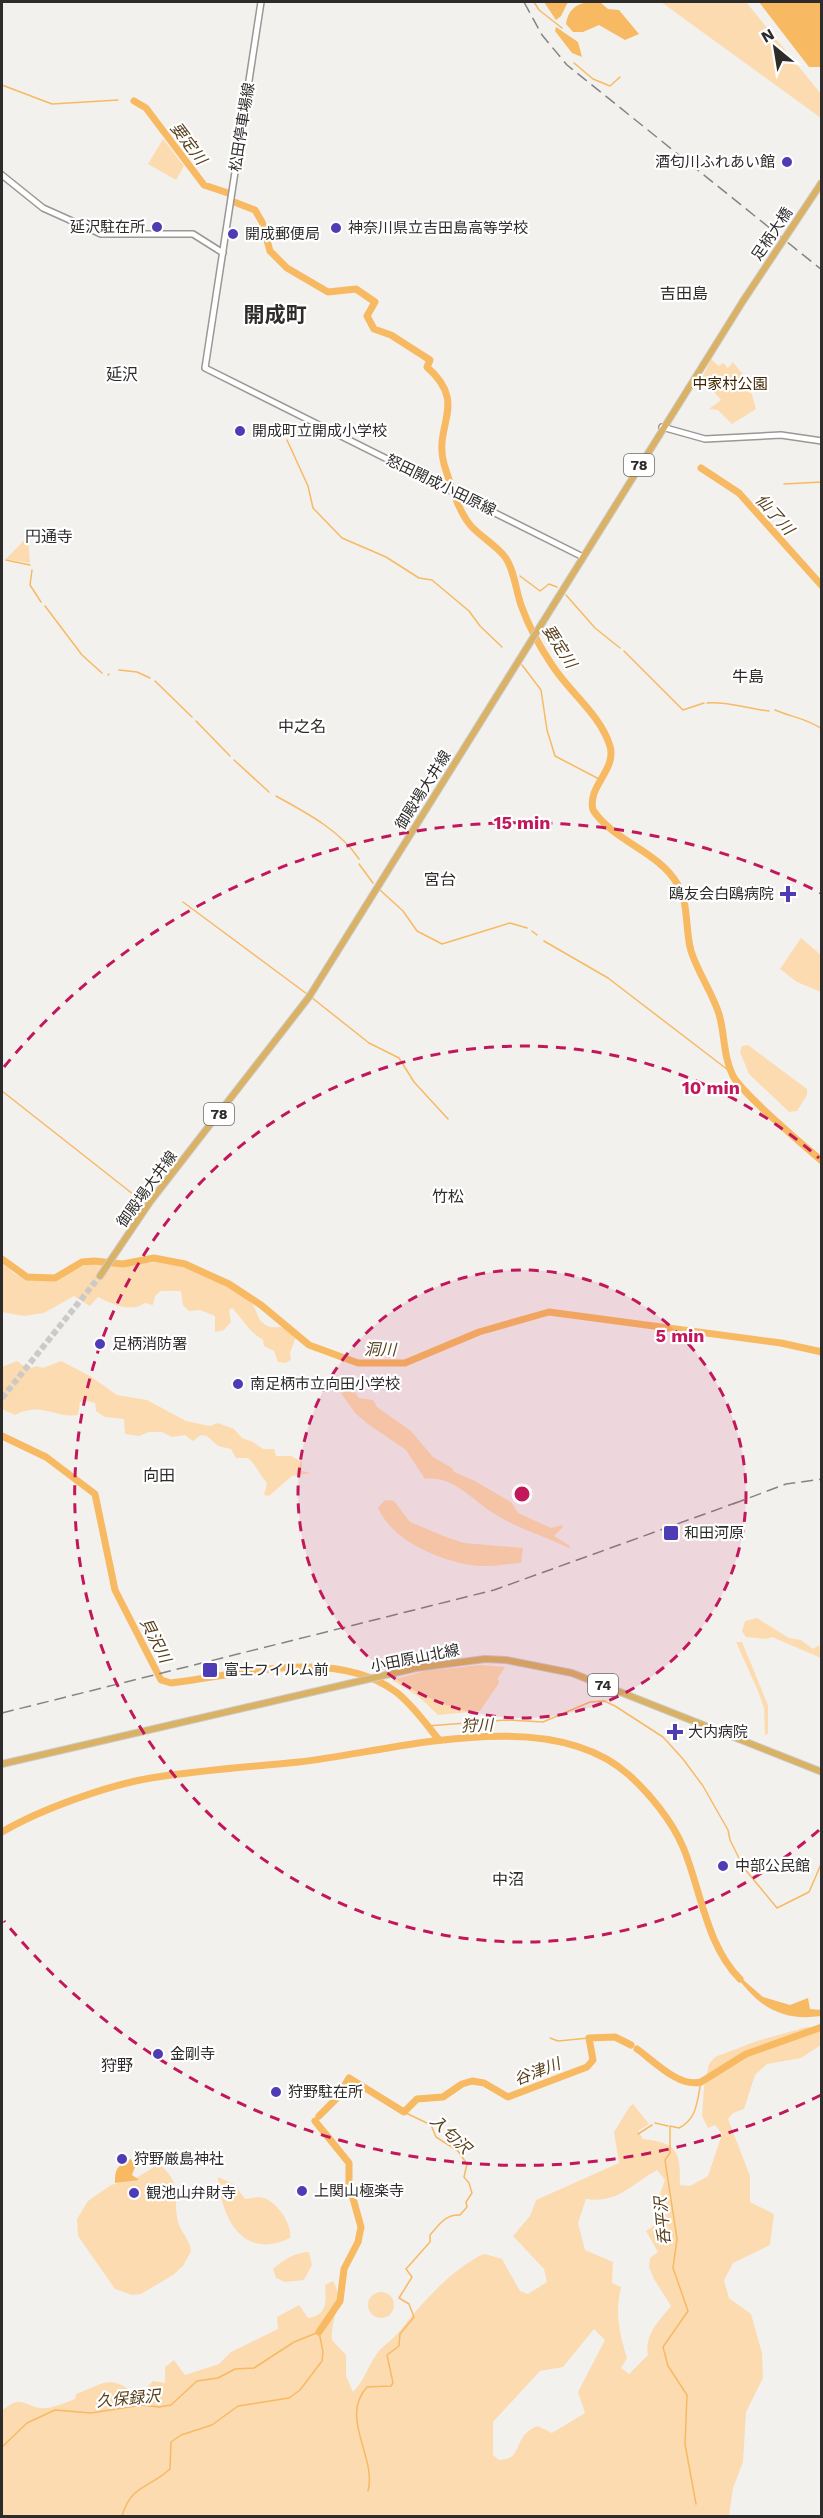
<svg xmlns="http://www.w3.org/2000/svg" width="823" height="2518" font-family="'Work Sans','Noto Sans JP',sans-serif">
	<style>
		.green { fill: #fcdbb1; fill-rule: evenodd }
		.water { fill: #f8b963 }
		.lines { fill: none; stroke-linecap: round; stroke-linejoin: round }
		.stream { stroke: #f8b963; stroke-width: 1.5 }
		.river { stroke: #f8b963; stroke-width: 7 }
		.primary-tunnel { stroke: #cbcac7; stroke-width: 6; stroke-dasharray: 6 3; stroke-linecap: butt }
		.secondary-casing { stroke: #9a9795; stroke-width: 8 }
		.primary-casing { stroke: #cdcccc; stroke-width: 8 }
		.secondary { stroke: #fff; stroke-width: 5 }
		.primary { stroke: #d9b266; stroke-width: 6 }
		.rail { stroke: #858482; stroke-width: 1.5; stroke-dasharray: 12 6; stroke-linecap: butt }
		.primary-bridge-casing { stroke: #cdcccc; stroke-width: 8; stroke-linecap: butt }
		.primary-bridge { stroke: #d9b266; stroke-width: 6 }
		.ring { fill: none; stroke: #c2185b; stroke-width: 3; stroke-dasharray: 10 8 }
		.poi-dot { fill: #4e3cb4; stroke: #fff; stroke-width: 2 }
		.labels { text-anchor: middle; stroke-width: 4.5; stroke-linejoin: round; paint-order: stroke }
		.shield { fill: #fff; stroke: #6c6b6b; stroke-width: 1.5 }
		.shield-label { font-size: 14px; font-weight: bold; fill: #2d2c2b }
		.street-label { font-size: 15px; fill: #2d2c2b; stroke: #fff }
		.poi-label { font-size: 15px; fill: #2d2c2b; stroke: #fff; text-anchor: start }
		.park-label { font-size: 15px; fill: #3d2500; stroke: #fff }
		.water-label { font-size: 16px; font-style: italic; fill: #583f1b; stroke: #fff }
		.neighbourhood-label { font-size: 16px; fill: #2d2c2b; stroke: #fff }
		.district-label { font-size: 21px; font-weight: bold; fill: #2d2c2b; stroke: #fff }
		.centre { fill: #c2185b; stroke: #fff; stroke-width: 3 }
		.ring-label { font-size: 18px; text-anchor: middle; font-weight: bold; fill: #c2185b; stroke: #fff; stroke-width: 4.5; stroke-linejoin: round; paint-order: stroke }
	</style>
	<rect width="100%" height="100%" fill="#f3f1ee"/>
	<path class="green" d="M 661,2 L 746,2 L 821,94 L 821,118 Z
		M 163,139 L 184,166 L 176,180 L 148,164 Z
		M 711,359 L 719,366 L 723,363 L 728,368 L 733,362 L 748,381 L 756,409 L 732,424 L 718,410 L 709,409 L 721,400 L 702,378 Z
		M 28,536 L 30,563 L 6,559 Z
		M 801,938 L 821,955 L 821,992 L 797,982 L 780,969 Z
		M 748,1045 L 807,1089 L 807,1095 L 797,1111 L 789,1112 L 749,1074 L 740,1052 L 742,1046 Z
		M 158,1262 C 189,1267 228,1279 251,1303 C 257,1309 257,1318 263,1323 C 269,1329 278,1327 285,1327 L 296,1337 L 290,1353 L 291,1360 L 285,1363 L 278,1362 L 274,1351 L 264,1346 L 263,1340 C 249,1332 243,1319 232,1308 L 229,1310 L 231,1322 L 224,1330 L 215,1332 L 215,1316 L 200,1310 L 189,1311 L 183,1305 L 181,1291 L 161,1291 L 155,1296 L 153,1305 L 145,1303 C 131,1313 112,1304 98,1297 L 90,1306 L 74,1296 L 44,1313 L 24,1316 L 2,1312 L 2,1263 L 15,1274 L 31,1280 L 58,1280 L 79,1267 L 92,1264 L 120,1266 Z
		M 17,1361 L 28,1369 L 37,1366 L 43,1368 L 61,1361 L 90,1376 L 117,1395 L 147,1400 L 186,1421 L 210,1426 L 218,1423 L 234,1429 L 242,1438 L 253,1442 L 263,1449 L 274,1449 L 276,1456 L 291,1456 L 302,1462 L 302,1471 L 311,1473 L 292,1476 L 269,1496 L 264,1495 L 267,1483 C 259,1474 257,1466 248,1458 L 236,1458 L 231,1449 L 218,1446 L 207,1436 L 201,1435 L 193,1441 L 185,1435 L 172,1437 L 162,1432 L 149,1432 L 139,1436 L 125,1434 L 124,1419 L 105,1417 L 96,1411 L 95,1403 L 87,1401 L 80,1402 L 78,1415 C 55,1419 42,1401 15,1415 L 2,1409 L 2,1367 Z
		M 348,1382 L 359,1398 L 373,1400 L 377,1407 L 411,1431 L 433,1457 L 452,1468 L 454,1472 L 473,1480 L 511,1502 L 518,1513 L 551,1528 L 562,1525 L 563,1527 L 554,1536 L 570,1546 L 569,1548 C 544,1536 516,1528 493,1513 C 472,1500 453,1475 425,1479 L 406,1450 L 368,1424 L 355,1413 L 341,1393 L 342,1386 Z
		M 385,1500 L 394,1501 L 410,1522 L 446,1537 L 464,1543 L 523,1548 L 521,1563 C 505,1564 486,1568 470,1565 C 436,1559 392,1540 378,1508 Z
		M 757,1618 L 789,1638 L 801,1640 L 813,1649 L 819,1645 L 821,1658 L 772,1637 L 766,1639 L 746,1637 L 742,1631 L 745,1621 Z
		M 736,1642 L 742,1642 L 768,1705 L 768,1733 L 765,1736 L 764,1708 L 758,1691 Z
		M 481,1665 L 505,1667 L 498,1678 L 499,1683 L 480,1711 L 438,1715 L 419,1697 L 392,1680 L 425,1671 Z
		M 807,2027 L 821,2028 L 821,2045 L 801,2058 L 767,2064 L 755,2075 L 744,2109 L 733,2113 L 728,2119 L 750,2176 L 750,2202 L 774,2214 L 770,2245 L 733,2263 L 724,2280 L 729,2298 L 751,2314 L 762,2353 L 763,2378 L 746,2412 L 743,2462 L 733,2488 L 729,2516 L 2,2516 L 2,2411 C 24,2391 25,2410 47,2408 C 56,2407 66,2402 75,2399 L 76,2394 C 102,2385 108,2374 133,2392 L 144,2390 L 153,2381 L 165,2383 L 165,2367 L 174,2360 L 185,2375 L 219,2364 L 231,2352 L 278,2329 L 277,2317 L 299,2305 L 308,2318 C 328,2315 326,2301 325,2285 L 333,2281 C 345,2301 330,2319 332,2340 L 346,2355 L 346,2376 L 353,2392 C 365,2380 368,2365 378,2352 C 384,2345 392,2340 398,2333 C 421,2304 446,2275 479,2256 L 485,2254 L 502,2259 L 520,2291 L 528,2294 L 547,2282 L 544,2269 L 513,2236 L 530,2216 L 536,2200 L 619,2163 L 614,2132 L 630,2106 L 633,2104 L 649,2124 L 638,2131 L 643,2139 C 679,2143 680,2152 680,2185 L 690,2186 L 708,2176 L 722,2134 L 715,2125 L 708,2128 L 702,2116 L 704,2087 L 709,2064 L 715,2057 L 757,2041 ZM 657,2170 L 665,2180 L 660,2194 L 659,2222 L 646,2231 L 658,2252 L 650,2258 L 649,2267 L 654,2279 L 671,2306 C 659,2321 644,2335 648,2355 L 629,2374 L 621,2368 L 627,2358 C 619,2332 615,2313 621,2287 L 612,2283 L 613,2262 L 585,2250 L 578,2223 L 586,2199 C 617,2204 632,2184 657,2170 ZM 594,2329 L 605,2340 L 578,2392 L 585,2413 L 552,2433 L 538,2426 C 511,2435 525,2460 499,2460 L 493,2455 L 493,2422 L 540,2371 L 563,2367 Z
		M 159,2164 C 185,2185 171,2199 179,2225 C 183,2234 190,2241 191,2251 L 183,2266 L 173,2275 L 141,2294 L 132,2295 L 115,2289 L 78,2236 L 77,2219 L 88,2201 L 111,2185 L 136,2178 Z
		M 218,2177 L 234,2184 L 245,2199 C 250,2199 254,2197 259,2197 C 275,2198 293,2224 290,2238 C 243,2261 221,2218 218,2177 Z
		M 309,2252 L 312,2265 L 304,2280 L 285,2282 L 276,2278 L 273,2269 C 285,2259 293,2253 309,2252 Z
		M368 2305a13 13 0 1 1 26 0a13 13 0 1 1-26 0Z"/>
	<path class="water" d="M 544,2 L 568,2 L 561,16 L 556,20 Z
		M 587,2 L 600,2 L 608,9 L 619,10 L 639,34 L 625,40 L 599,25 L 583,32 L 573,32 L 566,24 C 568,10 575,5 587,2 Z
		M 759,2 L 821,2 L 821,67 L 809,67 Z
		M 556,27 L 578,42 L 582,57 L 572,53 L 555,31 Z
		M 732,1970 L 763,1997 L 790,2005 L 808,1998 L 810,2009 L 821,2010 L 821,2016 C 779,2022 755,2004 732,1970 Z
		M 131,2159 L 135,2167 L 132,2175 L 139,2180 L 115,2183 C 115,2167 118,2166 131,2159 Z"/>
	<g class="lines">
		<path class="stream" d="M 520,2 L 521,2
			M 534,2 L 539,10 L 562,28
			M 574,63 L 593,79 L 610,86 L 620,77
			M 2,85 L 52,104 L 118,100
			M 287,440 L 308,486 L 313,508 L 342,538 L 386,557 L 419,578 L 432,580 L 469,611 L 480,626 L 502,647
			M 784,484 L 822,482
			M 6,560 L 30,565
			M 32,570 L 30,585 L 41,602
			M 510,572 L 514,574
			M 520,576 L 540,591 L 549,584 L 557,587
			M 566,595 L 595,628 L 620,648
			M 45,606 L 82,655 L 102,673
			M 624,651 L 683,710 L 704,703
			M 522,665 L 541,690 L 547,730 L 555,756 L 601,780
			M 119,670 L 137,672 L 150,678
			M 108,675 L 109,674
			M 155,681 L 192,717
			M 707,703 C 728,701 748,709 769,711
			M 775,710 C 791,717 806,718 822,729
			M 196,721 L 230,756
			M 234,760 L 269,792
			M 276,796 C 305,812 340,830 359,859
			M 359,864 L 373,883
			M 380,890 L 403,911 L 417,931 L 442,944 L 510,923 L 527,928
			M 183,902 L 307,994
			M 532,931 L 537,935
			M 544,941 L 608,978 L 732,1073
			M 311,997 L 369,1043 L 399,1058 L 414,1082 L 448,1119
			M 2,1091 L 143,1202
			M 427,1726 L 506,1720 L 543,1722 L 590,1702 L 604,1701 L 615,1706 L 663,1737 L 683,1759 L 703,1786 L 728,1830 L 730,1840 L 744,1868 L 777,1908 L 809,1892 L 822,1862
			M 550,2038 L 558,2041 L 589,2038
			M 655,2123 L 668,2126
			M 638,2134 L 652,2125
			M 2,2447 L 27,2423 L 55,2410 L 91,2413 L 142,2405 L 159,2407 L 171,2405 L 197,2381 L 218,2378 L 235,2369 L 254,2368 L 294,2342 L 319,2332 L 323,2352 L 322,2361 L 300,2390 L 289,2398 L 238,2406 L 212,2425 L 181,2435 L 171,2442 L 170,2469 C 148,2489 131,2485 122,2516
			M 368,2491 C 377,2457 339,2418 367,2387 L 391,2386 L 393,2383 L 387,2355 L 399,2346 L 400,2334 L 414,2317 L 409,2304 L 399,2298 L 412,2277 L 406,2269 L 430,2242 L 430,2235 C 439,2225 445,2214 460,2215 L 467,2207 L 466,2202 L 472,2193 L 469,2183 L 464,2177 L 467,2164 L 458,2151 L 436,2137 L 431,2125 L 404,2112
			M 696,2504 L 685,2444 L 687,2395 L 668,2366 L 663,2347 L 688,2311 L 673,2268 L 677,2239 L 665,2160 L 670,2153 L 670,2126 L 679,2128 C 698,2118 697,2100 701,2082"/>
		<path class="river" d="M 134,101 L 146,108 L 204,185 L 228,193
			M 234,202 L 255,210 L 262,222 L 270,251 L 287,268 L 328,292 L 356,289 L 375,302 L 367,316 L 374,329 L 391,335 L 430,360 L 427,367 C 469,404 433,424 444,464 C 450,483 458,511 471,526 C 481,537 496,545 505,557 C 514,569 516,591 521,605 C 528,625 540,647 552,665 C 570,693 600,714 610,746 C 617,770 587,786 593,810 C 614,842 659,851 678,885 C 689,904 685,930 691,951 C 698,973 712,992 719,1014 C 725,1034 723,1056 733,1076 C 742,1093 804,1146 822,1161
			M 701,468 L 739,493 L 822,586
			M 2,1259 L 27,1277 L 55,1278 L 82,1262 L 94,1261 L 123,1264 L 154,1258 L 185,1264 L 229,1284 L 261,1305 L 309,1345 L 358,1363 L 405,1363 L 479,1332 L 549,1312 L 781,1343 L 822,1352
			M 2,1436 L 46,1457 L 95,1494 L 115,1590 L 161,1680 L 171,1683 C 239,1675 336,1647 396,1692 C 412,1704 426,1724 439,1740
			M 2,1832 C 39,1810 108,1785 151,1778 C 200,1770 250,1767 299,1762 C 395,1751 549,1703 629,1775 C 650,1794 672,1821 683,1847 C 701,1890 706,1945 740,1979
			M 637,2049 C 654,2061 679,2088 701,2082 L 746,2054 L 822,2027
			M 319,2116 L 337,2098 L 349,2078 L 404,2112 L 417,2099 L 443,2097 L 462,2084 L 472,2081 L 484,2083 L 508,2097 L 587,2067 L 593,2060 L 589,2038 L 615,2037 L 631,2045
			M 315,2121 L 349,2163 L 349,2184 L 361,2227 L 358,2242 L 344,2269 L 340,2301 L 319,2332"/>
		<path class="primary-tunnel" d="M 2,1398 L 100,1276"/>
		<g class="secondary-casing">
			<path id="secondary" d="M 261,2 L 205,368 L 581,556
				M 2,175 L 43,208 L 101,234 L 193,234 L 223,253
				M 662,427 L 705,439 L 781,435 L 822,441"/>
		</g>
		<g class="primary-casing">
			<path id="primary" d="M 100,1276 L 150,1202 L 309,997 L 743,301
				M 2,1764 L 416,1668 L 485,1659 L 506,1660 L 572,1673 L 822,1772"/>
		</g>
		<use href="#secondary" class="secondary"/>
		<use href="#primary" class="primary"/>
		<path class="rail" d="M 524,2 L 542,35 L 567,65 L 822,270
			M 733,1504 L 786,1484 L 822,1479
			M 2,1713 L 494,1590 L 738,1502"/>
		<g class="primary-bridge-casing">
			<path id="primary-bridge" d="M 743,301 L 822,182"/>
		</g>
		<use href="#primary-bridge" class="primary-bridge"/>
	</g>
	<circle cx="522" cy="1494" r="224" fill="#c2185b" fill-opacity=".12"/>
	<g class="ring">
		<circle cx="522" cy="1494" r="224"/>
		<path d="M819 1830A448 448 0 1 1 819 1158"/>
		<path d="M821 2095A671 671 0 0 1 4 1921M4 1067A671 671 0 0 1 821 893"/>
	</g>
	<g class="poi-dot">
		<circle cx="787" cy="162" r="6"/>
		<circle cx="157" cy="227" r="6"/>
		<circle cx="336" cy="228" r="6"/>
		<circle cx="233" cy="234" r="6"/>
		<circle cx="240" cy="431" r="6"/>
		<path d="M785 885h6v6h6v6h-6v6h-6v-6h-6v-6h6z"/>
		<circle cx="100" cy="1344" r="6"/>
		<circle cx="238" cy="1384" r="6"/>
		<rect x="663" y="1525" width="16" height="16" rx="3"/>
		<rect x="202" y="1662" width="16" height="16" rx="3"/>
		<path d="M672 1723h6v6h6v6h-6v6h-6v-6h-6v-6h6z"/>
		<circle cx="723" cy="1866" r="6"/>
		<circle cx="158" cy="2054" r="6"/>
		<circle cx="276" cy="2092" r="6"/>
		<circle cx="122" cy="2159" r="6"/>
		<circle cx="302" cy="2191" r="6"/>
		<circle cx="134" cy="2193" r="6"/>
	</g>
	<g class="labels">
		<g class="shield">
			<rect x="624" y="454" width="30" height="22" rx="4.5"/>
			<rect x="204" y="1103" width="30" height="22" rx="4.5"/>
			<rect x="588" y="1674" width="30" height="22" rx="4.5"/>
		</g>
		<g class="shield-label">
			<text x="639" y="470">78</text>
			<text x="219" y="1119">78</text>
			<text x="603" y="1690">74</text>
		</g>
		<g class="street-label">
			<text transform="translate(242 127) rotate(-81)" y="5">松田停車場線</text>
			<text transform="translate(772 234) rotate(-56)" y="5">足柄大橋</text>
			<text transform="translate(441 485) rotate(26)" y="5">怒田開成小田原線</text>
			<text transform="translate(423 790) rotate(-58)" y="5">御殿場大井線</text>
			<text transform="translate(147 1189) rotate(-54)" y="5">御殿場大井線</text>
			<text transform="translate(415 1658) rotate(-11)" y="5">小田原山北線</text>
		</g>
		<g class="poi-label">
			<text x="775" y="167" text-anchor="end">酒匂川ふれあい館</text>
			<text x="145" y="232" text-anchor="end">延沢駐在所</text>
			<text x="348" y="233">神奈川県立吉田島高等学校</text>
			<text x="245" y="239">開成郵便局</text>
			<text x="252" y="436">開成町立開成小学校</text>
			<text x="774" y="899" text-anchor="end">鴎友会白鴎病院</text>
			<text x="112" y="1349">足柄消防署</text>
			<text x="250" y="1389">南足柄市立向田小学校</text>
			<text x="684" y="1538">和田河原</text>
			<text x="224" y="1675">富士フイルム前</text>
			<text x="688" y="1737">大内病院</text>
			<text x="735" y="1871">中部公民館</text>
			<text x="170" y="2059">金剛寺</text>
			<text x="288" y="2097">狩野駐在所</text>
			<text x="134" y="2164">狩野厳島神社</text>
			<text x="314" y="2196">上関山極楽寺</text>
			<text x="146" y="2198">観池山弁財寺</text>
		</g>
		<g class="park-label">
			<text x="730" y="389">中家村公園</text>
		</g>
		<g class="water-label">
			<text transform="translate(189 143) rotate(53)" y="6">要定川</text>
			<text transform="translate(775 514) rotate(48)" y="6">仙了川</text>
			<text transform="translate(560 646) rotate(57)" y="6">要定川</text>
			<text transform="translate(380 1349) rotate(1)" y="6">洞川</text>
			<text transform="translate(156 1640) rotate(63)" y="6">貝沢川</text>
			<text transform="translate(477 1725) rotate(-2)" y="6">狩川</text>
			<text transform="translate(537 2071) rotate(-21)" y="6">谷津川</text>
			<text transform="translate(451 2134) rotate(43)" y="6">入匂沢</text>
			<text transform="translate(662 2221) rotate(-95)" y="6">呑平沢</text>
			<text transform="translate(128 2398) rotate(-5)" y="6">久保録沢</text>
		</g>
		<g class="neighbourhood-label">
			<text x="684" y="299">吉田島</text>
			<text x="122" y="380">延沢</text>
			<text x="49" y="542">円通寺</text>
			<text x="748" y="682">牛島</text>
			<text x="302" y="732">中之名</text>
			<text x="440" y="885">宮台</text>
			<text x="448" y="1202">竹松</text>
			<text x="159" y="1481">向田</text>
			<text x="508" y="1885">中沼</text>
			<text x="117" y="2071">狩野</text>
		</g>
		<g class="district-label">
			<text x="275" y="322">開成町</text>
		</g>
	</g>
	<circle cx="522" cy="1494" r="9" class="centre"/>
	<g class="ring-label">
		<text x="522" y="829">15 min</text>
		<text x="711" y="1094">10 min</text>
		<text x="680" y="1342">5 min</text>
	</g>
	<rect width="823" height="2518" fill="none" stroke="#2d2c2b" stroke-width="6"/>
	<g transform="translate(775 48) rotate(330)" stroke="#ffffff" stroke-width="4.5" paint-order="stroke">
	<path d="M0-4.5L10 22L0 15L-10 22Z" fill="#2d2c2b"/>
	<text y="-9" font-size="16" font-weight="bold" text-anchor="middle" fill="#2d2c2b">N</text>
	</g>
</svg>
